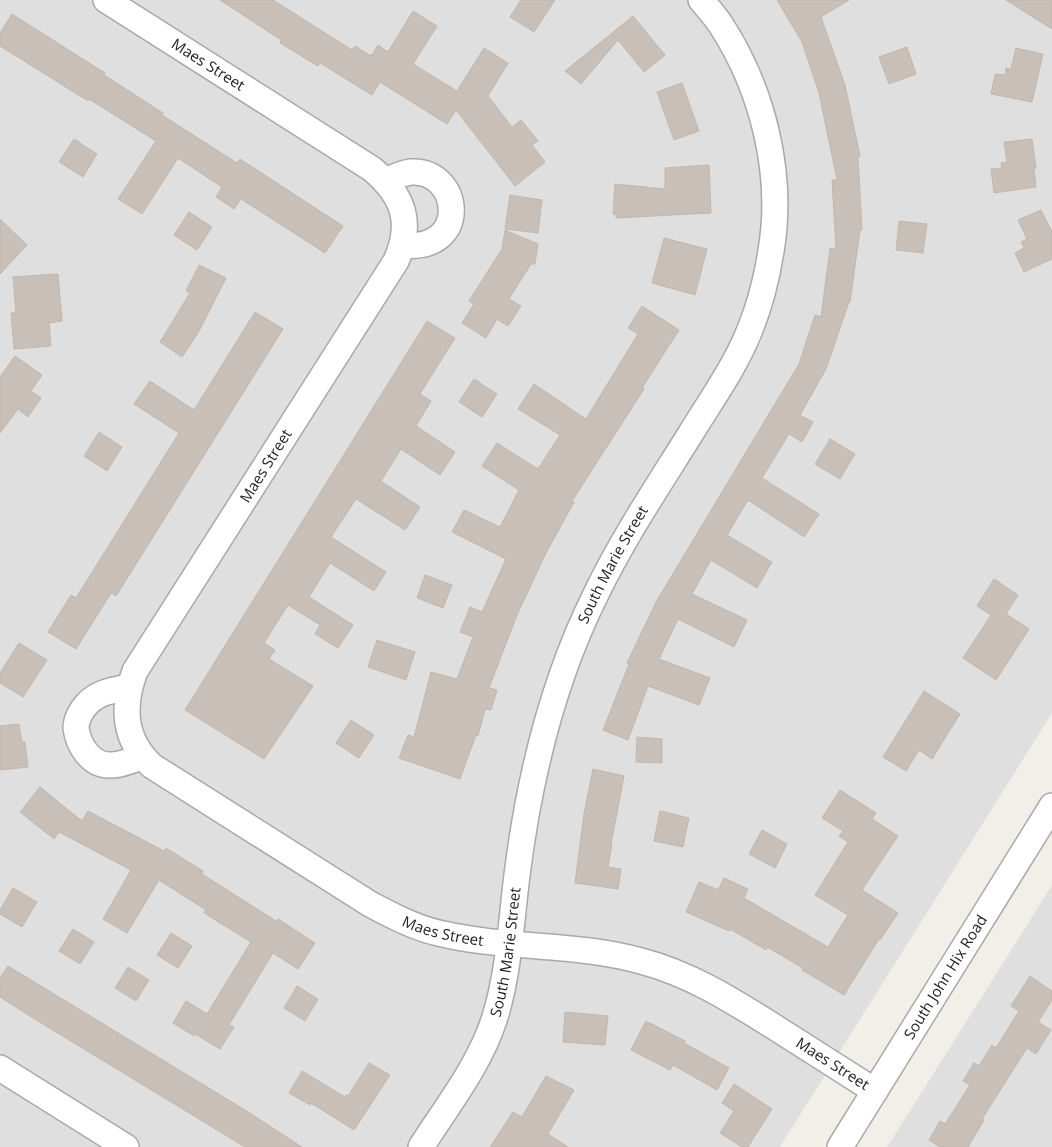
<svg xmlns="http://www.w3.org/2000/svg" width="1052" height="1147" font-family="'Open Sans',sans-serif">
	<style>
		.residential { fill: #e0dfdf }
		.building { fill: #c7bfb8; stroke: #c4b6ab }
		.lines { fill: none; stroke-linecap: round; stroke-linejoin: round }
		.minor-casing { stroke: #a9a9a9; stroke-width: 28 }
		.minor { stroke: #fff; stroke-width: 25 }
		.labels { text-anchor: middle; stroke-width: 4.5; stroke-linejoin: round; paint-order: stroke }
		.street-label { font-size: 15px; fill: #222; stroke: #fff }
	</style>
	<rect width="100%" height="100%" fill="#f2efe9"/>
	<path class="residential" d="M 0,0 L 1052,0 L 1052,713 L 780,1147 L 0,1147 Z
		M 1052,885 L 1052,1147 L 887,1147 L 966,1022 Z"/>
	<path class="building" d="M 220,0 L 273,0 L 352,50 L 355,46 L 371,56 L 378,45 L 388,52 L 413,11 L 437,26 L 413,64 L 457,91 L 484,48 L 508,63 L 488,96 L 512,127 L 521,120 L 538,141 L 532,145 L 545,162 L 515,186 L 456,110 L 447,124 L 380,82 L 372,95 L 320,63 L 318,66 L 280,43 L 281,40 Z
		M 521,0 L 555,0 L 534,32 L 510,17 Z
		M 777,0 L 849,0 L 821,17 L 845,85 L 860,156 L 858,157 L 862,230 L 860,230 L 850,302 L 849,302 L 826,369 L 800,415 L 813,422 L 802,442 L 789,434 L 762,478 L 819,514 L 804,537 L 748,500 L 727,535 L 772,562 L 757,588 L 711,560 L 692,594 L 747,620 L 734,647 L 678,619 L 659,659 L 710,678 L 699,705 L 648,686 L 628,740 L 603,730 L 629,664 L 627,663 L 656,602 L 799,364 L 815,315 L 821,317 L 830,248 L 836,249 L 832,180 L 837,180 L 819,93 L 802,42 Z
		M 1006,0 L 1052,0 L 1052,29 Z
		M 12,14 L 105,73 L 104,75 L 163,113 L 162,115 L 237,163 L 240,159 L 343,226 L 325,253 L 241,199 L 234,209 L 216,197 L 222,187 L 178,158 L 142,214 L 118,199 L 156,141 L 89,99 L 88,101 L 0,46 L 0,33 Z
		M 633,16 L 665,55 L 644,72 L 618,40 L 581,84 L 565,71 L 612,33 L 617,39 L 612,33 Z
		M 907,47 L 916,74 L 889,84 L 879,57 Z
		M 1016,48 L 1043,54 L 1032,102 L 991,94 L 995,74 L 1005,75 L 1006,68 L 1011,69 Z
		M 682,83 L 699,131 L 674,140 L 657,92 Z
		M 74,139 L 97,154 L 83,177 L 59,162 Z
		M 1032,139 L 1036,168 L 1034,168 L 1036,187 L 994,193 L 991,169 L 1002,168 L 1001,163 L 1007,162 L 1004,142 Z
		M 709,165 L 711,213 L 616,218 L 616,215 L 613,214 L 615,184 L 665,189 L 665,168 Z
		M 510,195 L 542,200 L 538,233 L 505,229 Z
		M 1041,210 L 1052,232 L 1052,259 L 1024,272 L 1015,253 L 1024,248 L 1021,242 L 1027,239 L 1018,220 Z
		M 189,212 L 212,227 L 197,250 L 174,235 Z
		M 0,219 L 27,245 L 0,274 Z
		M 899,221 L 927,224 L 923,253 L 896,250 Z
		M 505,230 L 538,244 L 535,264 L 531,264 L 509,299 L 521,306 L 508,326 L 497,319 L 486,338 L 462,323 L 474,304 L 469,301 L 502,249 Z
		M 664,238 L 707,249 L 695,295 L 652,283 Z
		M 199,265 L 226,278 L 198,333 L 182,357 L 160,342 L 190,293 L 186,291 Z
		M 58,274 L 62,321 L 49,323 L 51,346 L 14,349 L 11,313 L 16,313 L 13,277 Z
		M 642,306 L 679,330 L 642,388 L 644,389 L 572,501 L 574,502 L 545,555 L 517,615 L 489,688 L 497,690 L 491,710 L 485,709 L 478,736 L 476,735 L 460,779 L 399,758 L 408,735 L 414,737 L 431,672 L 457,679 L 473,637 L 460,632 L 470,607 L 482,612 L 506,559 L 452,532 L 464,510 L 500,527 L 519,490 L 482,466 L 497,443 L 538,469 L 560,435 L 518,409 L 534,384 L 586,419 L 638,334 L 628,328 Z
		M 255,312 L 283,329 L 116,596 L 111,593 L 76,649 L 48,632 L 71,595 L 76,598 L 179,433 L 134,404 L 150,381 L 194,410 Z
		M 427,321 L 455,338 L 420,394 L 431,401 L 416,426 L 455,452 L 440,475 L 401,449 L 381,481 L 420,507 L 405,530 L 356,499 L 331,537 L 386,572 L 374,591 L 330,563 L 309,597 L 353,625 L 338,648 L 315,634 L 320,625 L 288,605 L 264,643 L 275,650 L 269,659 L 313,686 L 264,759 L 185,710 Z
		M 15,356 L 42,375 L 31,391 L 41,398 L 28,417 L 18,409 L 0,433 L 0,377 Z
		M 474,379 L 497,394 L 482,417 L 459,402 Z
		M 99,432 L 122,447 L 107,471 L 84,456 Z
		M 830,439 L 855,454 L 840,479 L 815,464 Z
		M 425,575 L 452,585 L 443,608 L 417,598 Z
		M 994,579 L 1018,595 L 1006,614 L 1029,629 L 996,680 L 963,658 L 991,615 L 977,606 Z
		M 377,640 L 415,652 L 406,680 L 368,667 Z
		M 19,643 L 47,660 L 23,697 L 0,683 L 0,673 Z
		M 924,691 L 960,714 L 932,759 L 919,750 L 906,771 L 883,757 Z
		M 351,720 L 374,735 L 359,758 L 336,743 Z
		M 19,724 L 22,742 L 25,742 L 28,767 L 0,770 L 0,726 Z
		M 637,737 L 662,739 L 662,763 L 636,762 Z
		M 593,769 L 624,776 L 611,844 L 612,844 L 608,867 L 621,869 L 618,889 L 575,883 L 584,814 Z
		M 40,787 L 82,821 L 88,811 L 164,851 L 166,848 L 203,871 L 202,874 L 276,921 L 278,919 L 315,943 L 298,969 L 273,953 L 229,1025 L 234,1027 L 220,1049 L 195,1034 L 194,1036 L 173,1023 L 186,1001 L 207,1014 L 251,942 L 204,913 L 206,910 L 159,880 L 127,933 L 103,919 L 131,870 L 59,832 L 54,839 L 20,812 Z
		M 840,790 L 876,813 L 872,819 L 898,836 L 862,890 L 898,913 L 880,940 L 879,939 L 844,995 L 802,970 L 803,968 L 767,947 L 766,950 L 730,929 L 729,931 L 686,912 L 699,882 L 718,890 L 724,878 L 748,889 L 744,898 L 828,947 L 848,915 L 815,895 L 848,842 L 839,836 L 843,831 L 822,818 Z
		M 660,811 L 689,818 L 683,847 L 654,841 Z
		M 762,830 L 787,844 L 775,868 L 749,854 Z
		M 13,888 L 37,902 L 22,927 L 0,914 L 0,910 Z
		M 73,929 L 94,942 L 80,964 L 59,951 Z
		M 171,933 L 192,946 L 178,968 L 157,955 Z
		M 8,966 L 245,1110 L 302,1147 L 245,1147 L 33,1018 L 0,997 L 0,978 Z
		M 128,967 L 149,980 L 136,1001 L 115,988 Z
		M 1030,976 L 1052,991 L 1052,1000 L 1038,1022 L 1051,1030 L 1036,1054 L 1027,1048 L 982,1119 L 984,1120 L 968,1147 L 940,1147 L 929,1140 L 940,1121 L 945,1124 L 970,1085 L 963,1081 L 974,1063 L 979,1066 L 992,1045 L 996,1048 L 1019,1011 L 1011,1006 Z
		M 297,986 L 318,999 L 305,1021 L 284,1008 Z
		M 565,1012 L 608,1016 L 605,1045 L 563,1042 Z
		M 646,1021 L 685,1041 L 684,1043 L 729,1068 L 717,1090 L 673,1065 L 670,1070 L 631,1050 Z
		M 369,1063 L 390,1075 L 354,1130 L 311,1103 L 310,1105 L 289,1093 L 302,1071 L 345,1097 L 346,1095 L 348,1096 Z
		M 546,1076 L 574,1090 L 548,1134 L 568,1147 L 490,1147 L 513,1112 L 522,1117 Z
		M 734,1084 L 772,1109 L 748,1147 L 742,1147 L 720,1133 L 734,1111 L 722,1103 Z"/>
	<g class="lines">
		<g class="minor-casing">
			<g id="minor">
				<path id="s1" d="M 106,0 L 372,169 C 404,196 413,223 396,261 L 135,671 C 122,706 123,739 152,766 L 370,904 C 393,916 417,929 443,934 C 508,949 577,943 641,961 C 691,974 733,1001 776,1028 C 809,1049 842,1070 875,1091"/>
				<path d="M 386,181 C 394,177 402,173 411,172 C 461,169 471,252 403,245"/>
				<path d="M 129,687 C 114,690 98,692 87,704 C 81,710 76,720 76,728 C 78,744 90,765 109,765 C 120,766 131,760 142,757"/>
				<path d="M 0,1068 L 126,1147"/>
				<path id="s2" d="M 421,1147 C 447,1106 480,1065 495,1017 C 509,971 511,923 517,875 C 529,779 552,682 596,594 C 623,538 658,486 691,433 C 705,410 721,387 734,363 C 753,329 765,290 771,251 C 784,174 763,90 721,25 C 715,16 708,8 701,0"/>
				<path id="s3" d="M 840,1147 L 1052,806"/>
			</g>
		</g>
		<use href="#minor" class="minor"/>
	</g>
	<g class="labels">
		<g class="street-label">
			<text dy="5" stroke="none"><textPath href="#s1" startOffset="121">Maes Street</textPath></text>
			<text transform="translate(266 466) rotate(-58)" y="5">Maes Street</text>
			<text dy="5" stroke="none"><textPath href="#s2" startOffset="621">South Marie Street</textPath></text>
			<text dy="5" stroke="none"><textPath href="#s1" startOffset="1345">Maes Street</textPath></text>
			<text dy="5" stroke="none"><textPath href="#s2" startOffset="216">South Marie Street</textPath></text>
			<text dy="5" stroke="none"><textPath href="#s3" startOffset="200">South John Hix Road</textPath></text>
			<text dy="5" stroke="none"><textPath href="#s1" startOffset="1764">Maes Street</textPath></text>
		</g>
	</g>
</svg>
